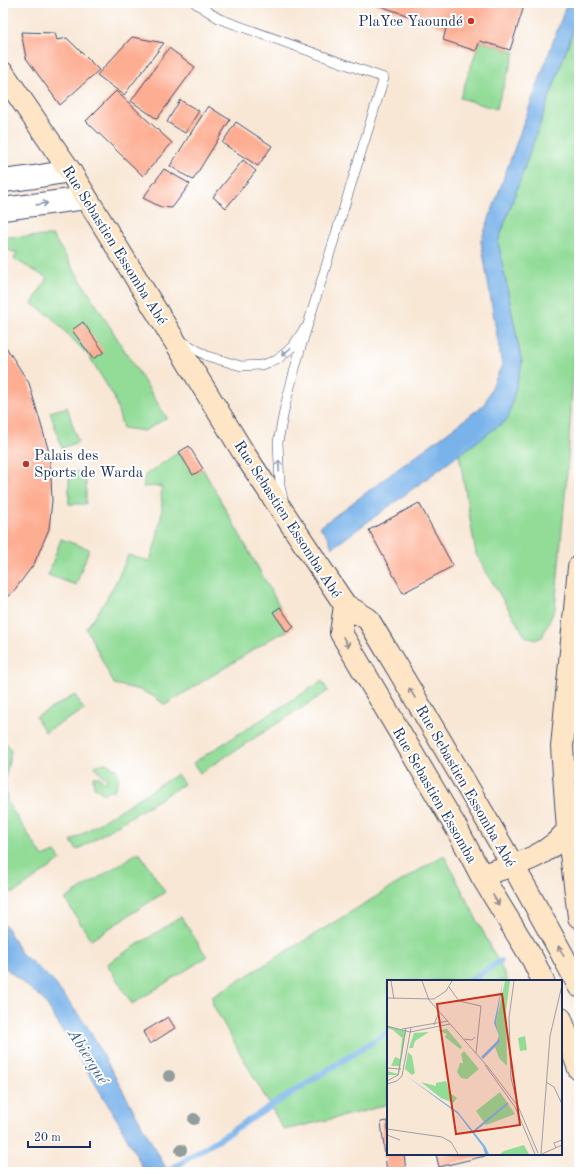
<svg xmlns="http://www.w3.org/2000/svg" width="582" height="1175" font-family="'Old Standard TT',serif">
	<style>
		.green { fill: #92dc98; stroke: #56867b }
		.water { fill: #79b3ea; stroke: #4a71a4 }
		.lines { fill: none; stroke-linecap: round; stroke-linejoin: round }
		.stream { stroke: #79b3ea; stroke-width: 6 }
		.building { fill: #fdad92 }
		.service-casing { stroke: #3c4b70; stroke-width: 10 }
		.tertiary-casing { stroke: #3c4b70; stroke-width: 24 }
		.secondary-casing { stroke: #3c4b70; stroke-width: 24 }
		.service { stroke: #fff; stroke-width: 9 }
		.tertiary { stroke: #fff; stroke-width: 22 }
		.secondary { stroke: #fee5c5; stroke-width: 22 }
		.tree { fill: #929e9d }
		.oneway { stroke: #8d97ae }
		.oneway2 { stroke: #8c8a92 }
		.poi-dot { fill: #c8321e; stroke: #fff; stroke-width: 1.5 }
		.labels { text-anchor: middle; stroke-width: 4; stroke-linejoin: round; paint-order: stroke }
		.poi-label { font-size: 15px; fill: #1b2f5e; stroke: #fff; text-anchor: end }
		.street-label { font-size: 15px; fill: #1b2f5e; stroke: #fff }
		.water-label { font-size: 16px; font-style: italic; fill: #3c5d8f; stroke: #fff }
		.inset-river { fill: none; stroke: #79b3ea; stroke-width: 2 }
		.inset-road { fill: none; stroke: #a09da5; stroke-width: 1 }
		.view { fill: #c8321e; fill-opacity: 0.15; stroke: #c8321e; stroke-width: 2 }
		.inset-edge { fill: none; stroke: #1b2f5e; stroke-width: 2 }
	</style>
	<rect width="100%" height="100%" fill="#fff"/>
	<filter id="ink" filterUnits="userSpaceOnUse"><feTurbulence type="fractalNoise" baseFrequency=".025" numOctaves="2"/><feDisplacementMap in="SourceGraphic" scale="8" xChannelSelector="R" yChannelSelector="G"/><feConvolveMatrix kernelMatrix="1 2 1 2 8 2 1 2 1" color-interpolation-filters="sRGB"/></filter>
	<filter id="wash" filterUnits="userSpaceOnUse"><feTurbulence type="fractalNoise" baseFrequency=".012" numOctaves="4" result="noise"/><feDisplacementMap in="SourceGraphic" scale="16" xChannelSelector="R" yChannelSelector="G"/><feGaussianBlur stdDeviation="0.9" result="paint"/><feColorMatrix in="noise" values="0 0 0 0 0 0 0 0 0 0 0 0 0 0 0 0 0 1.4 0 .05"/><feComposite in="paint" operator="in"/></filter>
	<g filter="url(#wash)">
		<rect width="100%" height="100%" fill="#f8e7d5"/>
		<path class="green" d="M 579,14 L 579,307 L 576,330 L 567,473 L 555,609 L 542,637 L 535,640 L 525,636 L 494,585 L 476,554 L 459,454 L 508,419 L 522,363 L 498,242 Z
			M 480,41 L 515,52 L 496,109 L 460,98 Z
			M 53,236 L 167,418 L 144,431 L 123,428 L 114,397 L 89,356 L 50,316 L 32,304 L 47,278 L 14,259 L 17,253 L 3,248 L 3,237 Z
			M 67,407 L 78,442 L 62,448 L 50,412 Z
			M 179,452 L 193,474 L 203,469 L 280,607 L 273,612 L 287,632 L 274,637 L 165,705 L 155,697 L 140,690 L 114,684 L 86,628 C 104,606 117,582 128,555 L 150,561 L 157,538 L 162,511 L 161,486 L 143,487 L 145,475 Z
			M 86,471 L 86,504 L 69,504 L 69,472 Z
			M 61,539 L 89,549 L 76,585 L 48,575 Z
			M 322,681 L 328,691 L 200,773 L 193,763 Z
			M 75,695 L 84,710 L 45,732 L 36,717 Z
			M 3,738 L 11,751 L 5,780 L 7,802 L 43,857 L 55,852 L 61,860 L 14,893 L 3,888 Z
			M 105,763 L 115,768 L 119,779 L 114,790 L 103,793 L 94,787 L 93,777 L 100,777 L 103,782 L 105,782 L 107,778 L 103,776 L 94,766 Z
			M 177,774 L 184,784 L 77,850 L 71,841 Z
			M 139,852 L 165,892 L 91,940 L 65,899 Z
			M 444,855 L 508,981 L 388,981 L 388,1104 L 365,1111 L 284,1130 L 213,1005 L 212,997 Z
			M 181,917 L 207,957 L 132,1004 L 107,964 Z"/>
		<path class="water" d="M 567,3 L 579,3 L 579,14 L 498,242 L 522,363 L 508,419 L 332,548 L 328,537 L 320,527 L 484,405 L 502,365 L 481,241 Z
			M 3,923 L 6,926 L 20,952 L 52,980 L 87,1026 L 168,1172 L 145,1172 L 118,1121 L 43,999 L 3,966 Z"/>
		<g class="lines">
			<path class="stream" d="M 469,981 L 501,961
				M 167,1172 L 388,1032"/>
		</g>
		<g id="blocks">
			<path class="building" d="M 372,3 L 525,3 L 510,50 L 480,41 L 476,51 L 443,40 L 446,29 Z
				M 21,32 L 55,33 L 57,40 L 67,38 L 99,70 L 60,105 L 26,58 Z
				M 132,37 L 164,43 L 124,95 L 97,75 Z
				M 169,48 L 195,67 L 157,119 L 131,101 Z
				M 116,91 L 172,143 L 143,176 L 86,121 Z
				M 180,100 L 199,111 L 185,133 L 167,122 Z
				M 208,106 L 230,120 L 193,180 L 170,166 Z
				M 236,122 L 272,146 L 258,166 L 222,143 Z
				M 243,160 L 256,171 L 226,208 L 213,197 Z
				M 164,169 L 190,184 L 172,208 L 161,207 L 143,198 Z
				M 83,322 L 104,352 L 93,359 L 72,330 Z
				M 3,344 L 4,344 L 29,383 L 49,452 L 51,476 L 52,501 L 49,529 L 34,564 L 13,592 L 3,600 Z
				M 189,446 L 203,469 L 193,475 L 179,452 Z
				M 419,503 L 453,566 L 403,593 L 369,530 Z
				M 280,607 L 294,627 L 287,632 L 273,612 Z
				M 168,1017 L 175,1028 L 150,1044 L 143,1032 Z
				M 388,1121 L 388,1154 L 404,1154 L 406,1172 L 387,1172 L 381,1122 Z
				M 436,1154 L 489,1154 L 489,1155 L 439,1167 Z"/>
		</g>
	</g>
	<g filter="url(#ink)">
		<use href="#blocks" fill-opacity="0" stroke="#3c4b70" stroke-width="1"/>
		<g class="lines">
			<g class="service-casing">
				<path id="service" d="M 195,3 L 220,19 L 384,78 L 300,350 L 285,406 L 278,442 L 280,486 L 283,499
					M 182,341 L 207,356 L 241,366 L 261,365 L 277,360 L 293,346 L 304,329"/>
			</g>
			<g class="tertiary-casing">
				<path id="tertiary" d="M 3,181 L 34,177 L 70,171
					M 3,209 L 86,198"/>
			</g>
			<g class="secondary-casing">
				<path id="secondary" d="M 3,73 L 70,171 L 245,455 L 345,605 L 368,619 C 440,740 513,861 579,986
					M 579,567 L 562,747 L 568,830 L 579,917
					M 345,605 L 341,633 L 457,829 L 481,875 L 533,960 L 543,981
					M 481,875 C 504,868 534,861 553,845 C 559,841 563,835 568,830
					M 561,1019 L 579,1069"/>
			</g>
			<use href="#service" class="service"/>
			<use href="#tertiary" class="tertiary"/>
			<use href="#secondary" class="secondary"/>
		</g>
		<g class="tree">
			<circle cx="169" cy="1076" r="6"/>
			<circle cx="194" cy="1119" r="6"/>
			<circle cx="181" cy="1150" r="6"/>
		</g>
		<defs><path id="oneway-shaft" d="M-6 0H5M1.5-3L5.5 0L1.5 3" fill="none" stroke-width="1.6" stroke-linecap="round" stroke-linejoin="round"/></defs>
		<g class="oneway">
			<use href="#oneway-shaft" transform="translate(42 204) rotate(-8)"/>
			<use href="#oneway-shaft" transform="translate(286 352) rotate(138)"/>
			<use href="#oneway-shaft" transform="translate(279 466) rotate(-92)"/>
		</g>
		<g class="oneway2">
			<use href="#oneway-shaft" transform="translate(346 642) rotate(59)"/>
			<use href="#oneway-shaft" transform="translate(412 693) rotate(-121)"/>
			<use href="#oneway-shaft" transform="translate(496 900) rotate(59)"/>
			<use href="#oneway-shaft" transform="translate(561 951) rotate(-118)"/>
		</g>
	</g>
	<g class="poi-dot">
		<circle cx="471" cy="21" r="4"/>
		<circle cx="26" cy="464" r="4"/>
	</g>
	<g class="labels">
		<g class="poi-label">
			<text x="463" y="26">PlaYce Yaoundé</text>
			<text x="34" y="460" text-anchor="start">Palais des<tspan x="34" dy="17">Sports de Warda</tspan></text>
		</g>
		<g class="street-label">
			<text transform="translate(115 245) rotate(58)" y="5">Rue Sebastien Essomba Abé</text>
			<text transform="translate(288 519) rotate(57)" y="5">Rue Sebastien Essomba Abé</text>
			<text transform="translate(466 786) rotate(60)" y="5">Rue Sebastien Essomba Abé</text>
			<text transform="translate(435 795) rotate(60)" y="5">Rue Sebastien Essomba</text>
		</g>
		<g class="water-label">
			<text transform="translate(89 1056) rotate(58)" y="6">Abiergué</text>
		</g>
	</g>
	<g transform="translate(387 980)">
		<rect width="175" height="175" fill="#f8e7d5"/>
		<path d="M 118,1 L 123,1 L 119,30 L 120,86 L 112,78 L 108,67 L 113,62 L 109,43 ZM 0,46 L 19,51 L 12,95 L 0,95 L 0,91 L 11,94 L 12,86 L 4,86 L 8,77 L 13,79 L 15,58 L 6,50 L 0,48 ZM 60,49 L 75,67 L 73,69 L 58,57 L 60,54 L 50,50 ZM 42,52 L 28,61 L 26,68 L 22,68 L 27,53 ZM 138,56 L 140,70 L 133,71 L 131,58 ZM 77,71 L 92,89 L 80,99 L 74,98 L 70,92 L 73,83 L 76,83 L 74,74 ZM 21,72 L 25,76 L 28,93 L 25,95 L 18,89 ZM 59,101 L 63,113 L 70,118 L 66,123 L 54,118 L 34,102 L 49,106 L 49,103 ZM 113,112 L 128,134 L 99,145 L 89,131 ZM 137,165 L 142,174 L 113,174 L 117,171 Z" fill="#92dc98"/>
		<path d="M 116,1 L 109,43 L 113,62 L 96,79 L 94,77 L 110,61 L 112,56 L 107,43 ZM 18,95 L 71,132 L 98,166 L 102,174 L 98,174 L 96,167 L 71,134 Z" fill="#79b3ea"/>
		<path class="inset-river" d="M 86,152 L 121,123"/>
		<path class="inset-road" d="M 4,1 L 7,19M 35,1 L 42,20 L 101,87 L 130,125M 127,1 L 122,38 L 124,98 L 131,126 L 151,173M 62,7 L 72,21 L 94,26 L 89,73M 0,18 L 47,19 L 59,11 L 65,1M 47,45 L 52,32M 0,46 L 23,52 L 63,44M 15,49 L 61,41M 77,59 L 85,60 L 88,57M 98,85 L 128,127 L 148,174M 0,88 L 14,89M 0,101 L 11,95 L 19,48M 159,102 L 167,107 L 175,124M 0,104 L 10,101 L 15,96 L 24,48M 0,149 L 55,157 L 64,162 L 71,174M 0,155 L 13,160M 169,168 L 167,163 L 175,160M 154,174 L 163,56 L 175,5M 155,174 L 175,165"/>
		<path class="view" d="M 115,14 L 133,145 L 69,154 L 50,24 Z"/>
		<rect width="175" height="175" class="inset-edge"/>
	</g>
	<rect width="582" height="1175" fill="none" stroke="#fff" stroke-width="16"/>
	<path d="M28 1141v6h62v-6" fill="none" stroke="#1b2f5e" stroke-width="2"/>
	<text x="34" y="1141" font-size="12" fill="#1b2f5e" stroke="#ffffff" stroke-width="3" paint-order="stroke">20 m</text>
</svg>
